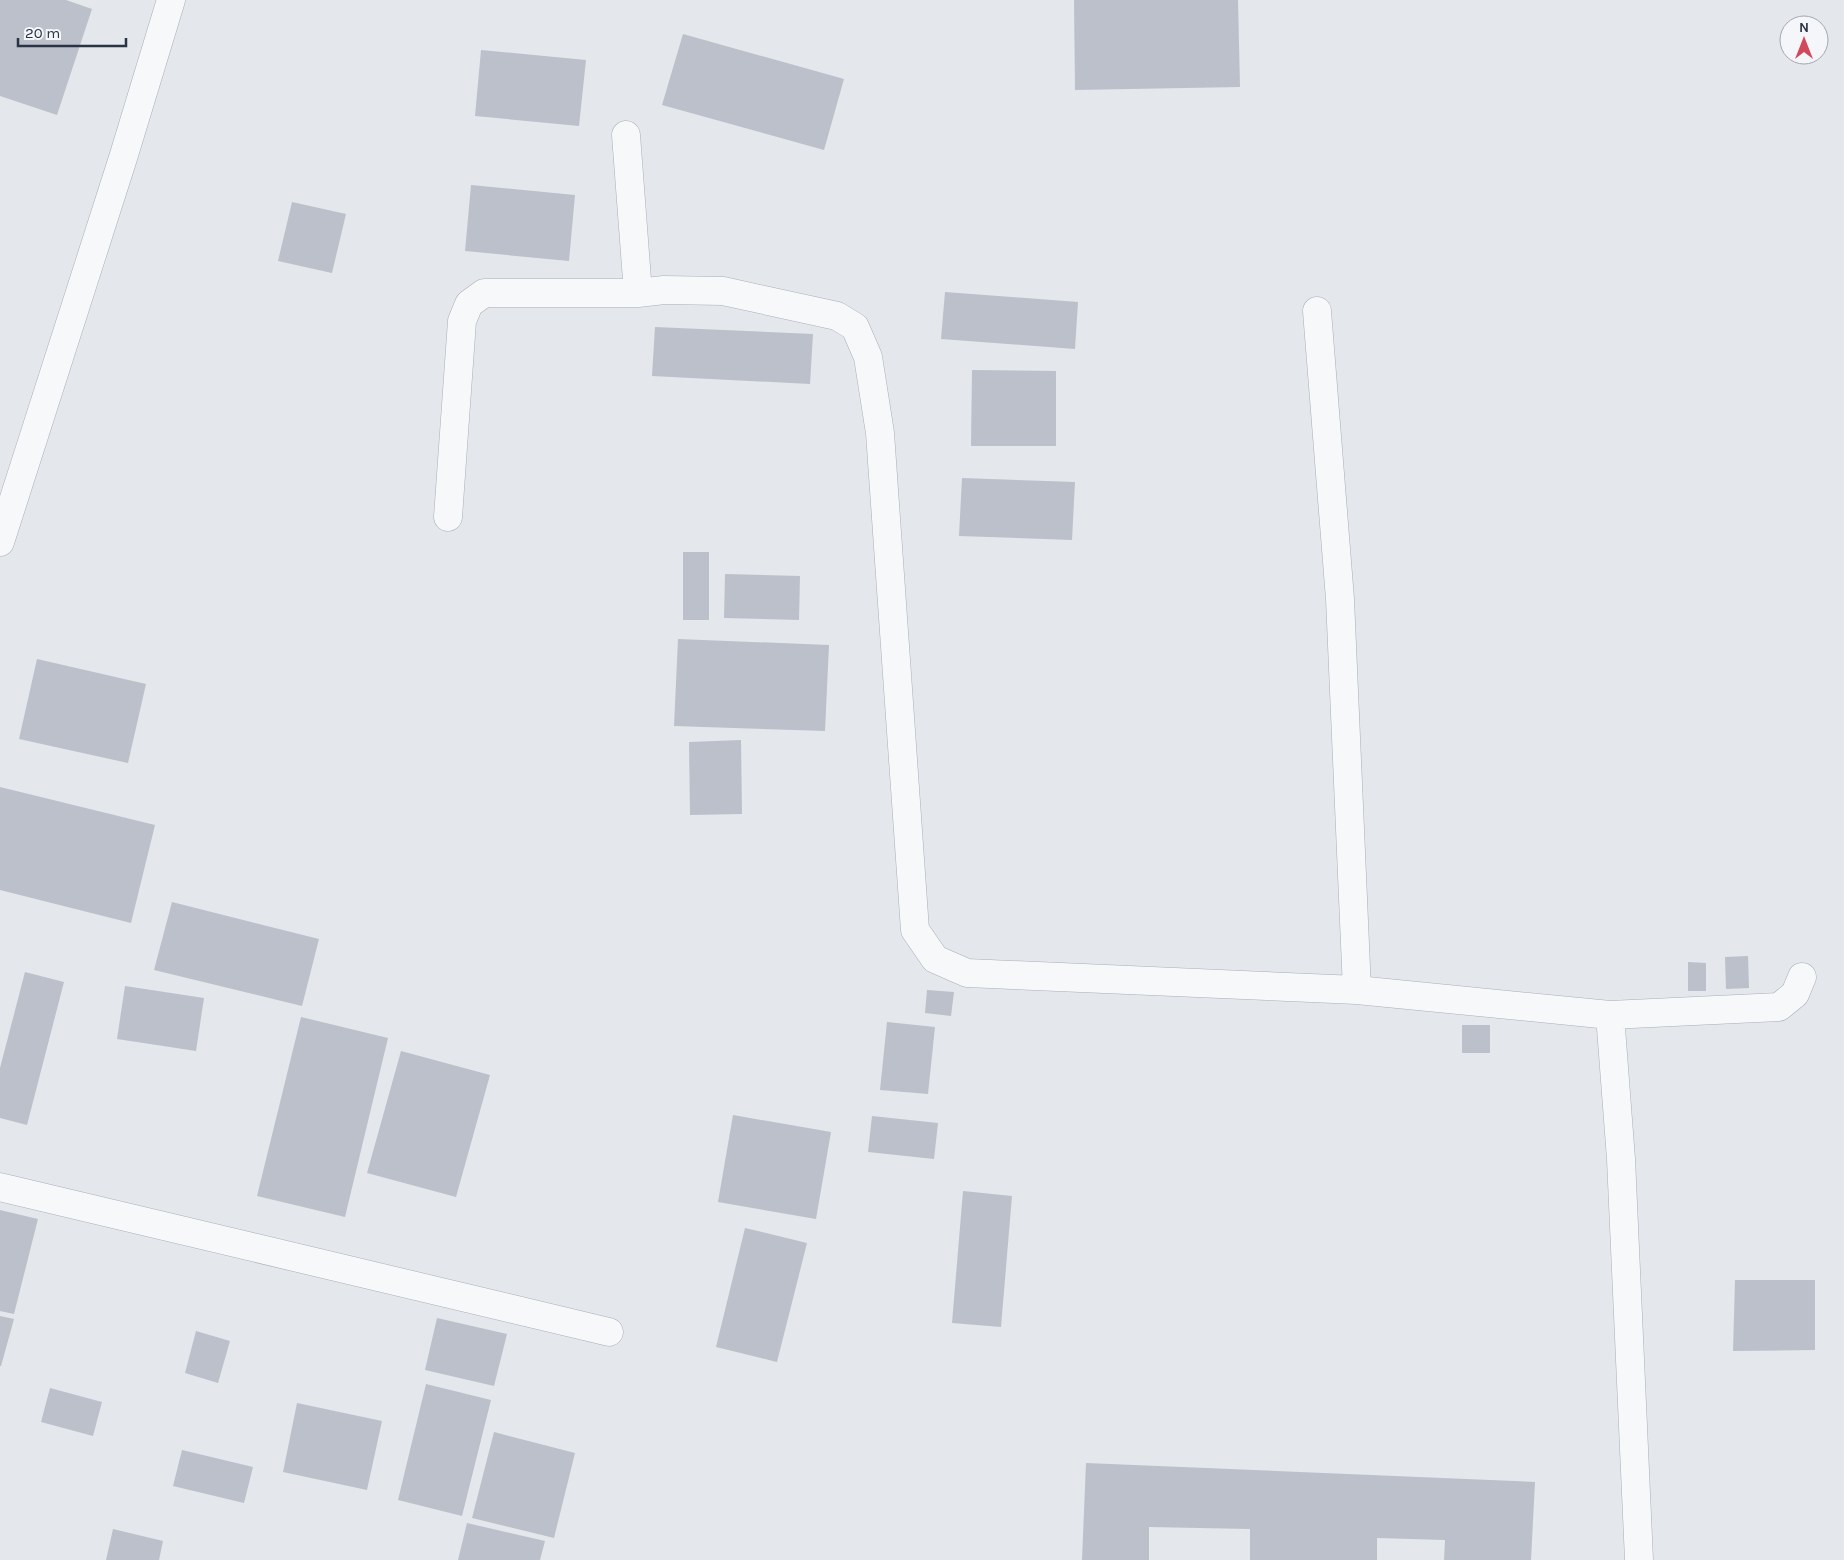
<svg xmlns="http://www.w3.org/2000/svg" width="1844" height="1560" font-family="Karla,sans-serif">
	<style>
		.building { fill: #bbc0ca }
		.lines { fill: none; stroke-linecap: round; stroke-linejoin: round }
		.minor-casing { stroke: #a9aeb7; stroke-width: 29 }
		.minor { stroke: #f7f8fa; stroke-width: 28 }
	</style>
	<rect width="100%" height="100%" fill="#e4e7ec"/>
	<path class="building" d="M 0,0 L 66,0 L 92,9 L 57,115 L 0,96 Z
		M 1074,0 L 1238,0 L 1240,87 L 1075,90 Z
		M 683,34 L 844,79 L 824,150 L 662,105 Z
		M 481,50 L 586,60 L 579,126 L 475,116 Z
		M 471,185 L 575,195 L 569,261 L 465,251 Z
		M 292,202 L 346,214 L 332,273 L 278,261 Z
		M 945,292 L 1078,302 L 1075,349 L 941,339 Z
		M 655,327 L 813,334 L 810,384 L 652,376 Z
		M 972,370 L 1056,371 L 1056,446 L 971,446 Z
		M 962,478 L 1075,482 L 1072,540 L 959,536 Z
		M 683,552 L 709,552 L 709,620 L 683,620 Z
		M 725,574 L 800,576 L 799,620 L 724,618 Z
		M 678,639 L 829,645 L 825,731 L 674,726 Z
		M 37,659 L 146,684 L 128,763 L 19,739 Z
		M 741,740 L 742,814 L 690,815 L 689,742 Z
		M 0,787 L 155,825 L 131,923 L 0,890 Z
		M 172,902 L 319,939 L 302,1006 L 154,970 Z
		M 1748,956 L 1749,988 L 1726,989 L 1725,957 Z
		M 1688,962 L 1706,963 L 1706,991 L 1688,991 Z
		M 25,972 L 64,982 L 27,1125 L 0,1118 L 0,1068 Z
		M 125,986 L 204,998 L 196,1051 L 117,1039 Z
		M 927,990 L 954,992 L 951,1016 L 925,1013 Z
		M 301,1017 L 388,1038 L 345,1217 L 257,1196 Z
		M 887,1022 L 935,1027 L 928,1094 L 880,1090 Z
		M 1462,1025 L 1490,1025 L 1490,1053 L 1462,1053 Z
		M 401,1051 L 490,1075 L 456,1197 L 367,1173 Z
		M 733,1115 L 831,1132 L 816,1219 L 718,1202 Z
		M 872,1116 L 938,1123 L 934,1159 L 868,1152 Z
		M 963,1191 L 1012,1196 L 1001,1327 L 952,1323 Z
		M 0,1210 L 38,1219 L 14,1314 L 0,1311 Z
		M 745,1228 L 807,1243 L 777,1362 L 716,1347 Z
		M 1735,1280 L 1815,1280 L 1815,1350 L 1733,1351 Z
		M 0,1316 L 14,1319 L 1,1366 L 0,1366 Z
		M 437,1318 L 507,1334 L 494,1386 L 425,1370 Z
		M 196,1331 L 230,1341 L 218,1383 L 185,1373 Z
		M 426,1384 L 491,1400 L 462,1516 L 398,1500 Z
		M 50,1388 L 102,1402 L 93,1436 L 41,1422 Z
		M 297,1403 L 382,1421 L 367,1490 L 283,1472 Z
		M 494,1432 L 575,1453 L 554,1538 L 472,1518 Z
		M 182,1450 L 253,1467 L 244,1503 L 173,1486 Z
		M 1086,1463 L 1535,1482 L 1531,1560 L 1444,1560 L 1445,1540 L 1377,1538 L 1377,1560 L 1250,1560 L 1250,1529 L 1149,1527 L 1149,1560 L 1082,1560 Z
		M 467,1523 L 545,1541 L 540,1560 L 458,1560 Z
		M 113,1529 L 163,1541 L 159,1560 L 106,1560 Z"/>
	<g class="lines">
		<g class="minor-casing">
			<path id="minor" d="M 626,135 L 638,293 L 664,290 L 723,291 L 837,316 L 855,327 L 868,357 L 880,433 L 915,930 L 935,959 L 967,973 L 1357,990 L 1610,1015
				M 1317,311 L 1340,599 L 1357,990
				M 448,517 L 462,321 L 469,304 L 484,293 L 638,293
				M 0,542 L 123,158 L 171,0
				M 0,1187 L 609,1332
				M 1639,1560 L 1621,1159 L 1610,1015 L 1779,1007 L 1795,994 L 1802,977"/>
		</g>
		<use href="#minor" class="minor"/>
	</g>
	<g transform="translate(1804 40)"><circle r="24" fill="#f4f6f9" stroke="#a4a8b1"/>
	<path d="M0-4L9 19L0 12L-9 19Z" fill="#d1495b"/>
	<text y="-8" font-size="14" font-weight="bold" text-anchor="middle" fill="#2b3445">N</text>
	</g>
	<path d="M18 38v8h108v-8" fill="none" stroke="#2b3445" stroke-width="2.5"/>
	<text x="25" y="38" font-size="15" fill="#2b3445" stroke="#f4f6f9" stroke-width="4" paint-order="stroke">20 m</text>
</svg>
